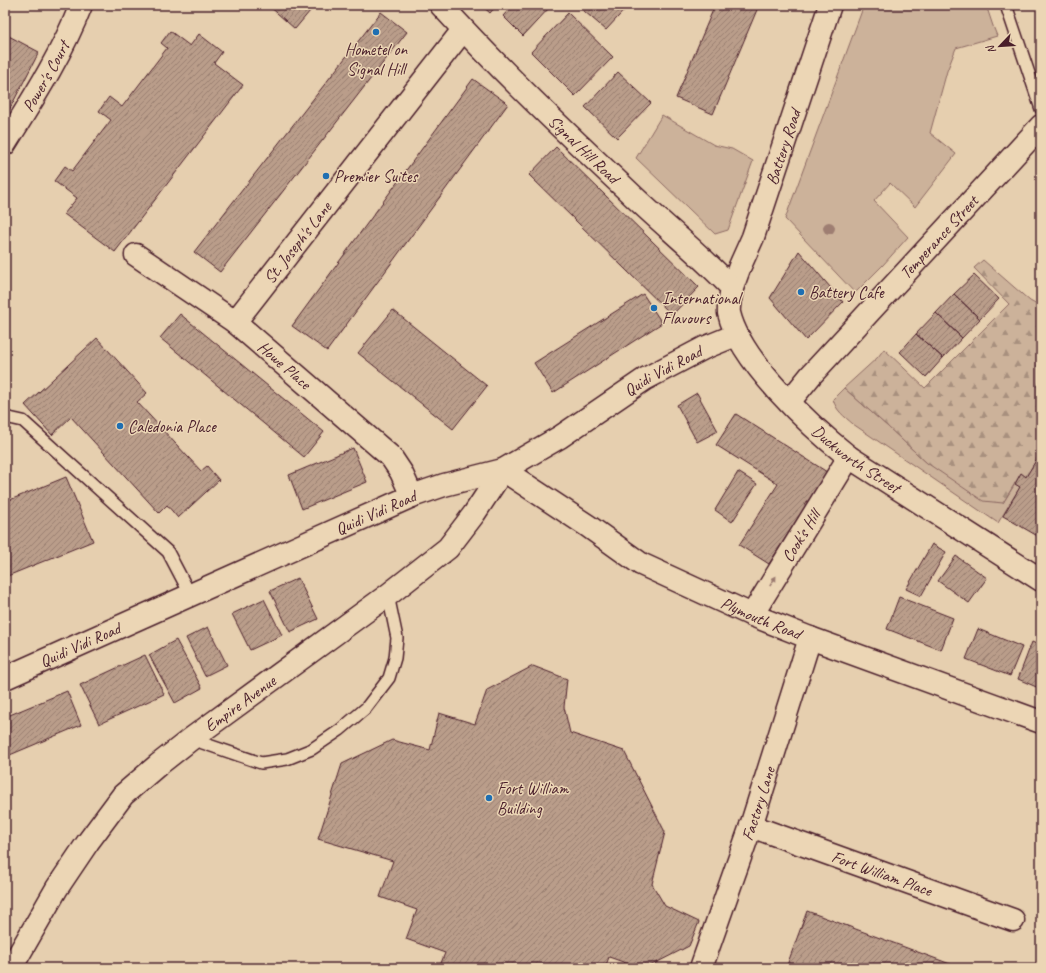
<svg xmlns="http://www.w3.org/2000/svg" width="1046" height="973" font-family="Caveat,sans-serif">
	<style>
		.green { fill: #ccb29a; stroke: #8b6862 }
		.forest { fill: url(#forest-firs); stroke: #8b6862 }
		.building { fill: url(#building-hatch); stroke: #4a1f2b }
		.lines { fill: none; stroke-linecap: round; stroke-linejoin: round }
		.service-casing { stroke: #4a1f2b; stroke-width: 14 }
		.minor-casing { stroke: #4a1f2b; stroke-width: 25 }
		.tertiary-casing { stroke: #4a1f2b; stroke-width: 25 }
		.service { stroke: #ecd6b5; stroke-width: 11 }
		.minor { stroke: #ecd6b5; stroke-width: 22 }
		.tertiary { stroke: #ecd6b5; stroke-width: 22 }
		.tree { fill: #9e7e72 }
		.oneway { fill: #9b7a70 }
		.poi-dot { fill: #1f6fb2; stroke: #ecd6b5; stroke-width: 1.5 }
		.labels { text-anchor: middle; stroke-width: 3; stroke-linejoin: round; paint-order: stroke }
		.poi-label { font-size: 17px; fill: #4a1f2b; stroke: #ecd6b5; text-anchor: start }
		.street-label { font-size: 17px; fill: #4a1f2b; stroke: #ecd6b5 }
	</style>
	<defs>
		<pattern id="forest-firs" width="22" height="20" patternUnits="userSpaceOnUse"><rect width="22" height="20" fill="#ccb29a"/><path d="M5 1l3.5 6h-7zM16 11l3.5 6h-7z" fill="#a8907e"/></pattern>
		<pattern id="building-hatch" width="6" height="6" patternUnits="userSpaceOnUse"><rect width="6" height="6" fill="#ba9d8a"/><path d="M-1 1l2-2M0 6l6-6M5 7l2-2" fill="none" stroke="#997f71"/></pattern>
	</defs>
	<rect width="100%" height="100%" fill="#e6cfaf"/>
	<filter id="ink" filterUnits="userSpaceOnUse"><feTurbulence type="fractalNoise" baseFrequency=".025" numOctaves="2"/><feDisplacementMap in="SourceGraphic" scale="8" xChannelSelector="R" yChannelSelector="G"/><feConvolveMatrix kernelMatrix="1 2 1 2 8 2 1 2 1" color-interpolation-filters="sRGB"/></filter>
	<g filter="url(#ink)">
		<path class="green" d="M 864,5 L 986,5 L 993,26 L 997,36 L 956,48 L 947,71 L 930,133 L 956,154 L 915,207 L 890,183 L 874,201 L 908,237 L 883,265 L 855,293 L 785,219 Z
			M 662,115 L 714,145 L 732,149 L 753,161 L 728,230 L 715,234 L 636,158 Z
			M 844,388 L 887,426 L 927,463 L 1003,503 L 1015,484 L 1020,487 L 998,523 L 853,424 C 844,416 836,411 833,399 Z"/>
		<path class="forest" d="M 983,260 L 1030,301 L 1041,307 L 1041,428 L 1038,432 L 1041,434 L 1041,452 L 1026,477 L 1021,473 L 1003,503 L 983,501 L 927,463 L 887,426 L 844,388 L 878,357 L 884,349 L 925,388 L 1009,304 L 974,268 Z"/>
		<path class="building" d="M 268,5 L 315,5 L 295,29 Z
			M 481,5 L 497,5 L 490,13 Z
			M 513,5 L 548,5 L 550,7 L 523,36 L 503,16 Z
			M 577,5 L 629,5 L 606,30 Z
			M 715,5 L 759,5 L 713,114 L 676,98 Z
			M 381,12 L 407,32 L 220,272 L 194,252 Z
			M 568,13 L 613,57 L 575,96 L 531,52 Z
			M 170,31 L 190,46 L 199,34 L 222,52 L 214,63 L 243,85 L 115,252 L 64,214 L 77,198 L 54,181 L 65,166 L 72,171 L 111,120 L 99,111 L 109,97 L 122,107 L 167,48 L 161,43 Z
			M 5,34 L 39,52 L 5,118 Z
			M 618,72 L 651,103 L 617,138 L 585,107 Z
			M 473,79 L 508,104 L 327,351 L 292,326 Z
			M 556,147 L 699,287 L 672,315 L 529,175 Z
			M 799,251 L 843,302 L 806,340 L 770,298 Z
			M 974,275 L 999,299 L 980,319 L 954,294 Z
			M 643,294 L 662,323 L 553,393 L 534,363 Z
			M 954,294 L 980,319 L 962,338 L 936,313 Z
			M 393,310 L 487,386 L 453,429 L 358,353 Z
			M 936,313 L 962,338 L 943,358 L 916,334 Z
			M 180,314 L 324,432 L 304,457 L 160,338 Z
			M 916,334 L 943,358 L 926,377 L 900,352 Z
			M 97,338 L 147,393 L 137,402 L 201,471 L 207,466 L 219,480 L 178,518 L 167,505 L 159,513 L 71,417 L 52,435 L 25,405 Z
			M 697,393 L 718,431 L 697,442 L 677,405 Z
			M 736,414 L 827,472 L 769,564 L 739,545 L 778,484 L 716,445 Z
			M 353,448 L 367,482 L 302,509 L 289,475 Z
			M 1041,452 L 1041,538 L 1003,516 L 1020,487 L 1015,484 L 1021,473 L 1026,477 Z
			M 738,472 L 757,484 L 732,522 L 715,510 Z
			M 66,477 L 93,541 L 5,577 L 5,502 Z
			M 932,544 L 946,552 L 921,596 L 906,589 Z
			M 956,556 L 987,578 L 969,603 L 938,581 Z
			M 298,578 L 318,619 L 290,632 L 270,591 Z
			M 899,597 L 953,618 L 941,650 L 887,629 Z
			M 264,599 L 282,635 L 250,650 L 232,614 Z
			M 208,627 L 227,665 L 205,676 L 186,638 Z
			M 978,629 L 1022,647 L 1010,676 L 966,659 Z
			M 176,640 L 202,688 L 175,703 L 149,655 Z
			M 1032,642 L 1041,646 L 1041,689 L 1018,679 Z
			M 145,655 L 164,694 L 99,724 L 80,685 Z
			M 533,666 L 567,679 L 564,707 L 570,733 L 624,751 L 665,832 L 652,884 L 665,906 L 699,922 L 689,946 L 646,968 L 640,968 L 609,957 L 605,968 L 439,968 L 445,953 L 406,939 L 417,910 L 380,897 L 393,861 L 318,839 L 342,764 L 392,740 L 430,750 L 439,713 L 475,724 L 487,690 Z
			M 67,691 L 81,725 L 5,757 L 5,717 Z
			M 807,911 L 961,968 L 786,968 Z
			M 1041,949 L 1041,968 L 1035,968 Z"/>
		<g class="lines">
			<g class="service-casing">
				<path id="service" d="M 1006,5 L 1041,109
					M 5,417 L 23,421 L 168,552 L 190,594
					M 191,739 L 261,763 L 287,759 L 312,749 L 340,730 L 366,708 L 389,678 L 395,658 L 397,638 L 388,595"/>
			</g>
			<g class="minor-casing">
				<g id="minor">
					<path id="s1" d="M 5,144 C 33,99 62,54 81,5"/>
					<path id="s2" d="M 136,255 L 235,322 L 391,457 L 401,472 L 412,496"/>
					<path id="s3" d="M 732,288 L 740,266 L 753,237 L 830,5"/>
					<path id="s4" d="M 235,322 L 463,30"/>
					<path id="s5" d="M 789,402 L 811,375 L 1041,126"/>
					<path id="s6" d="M 752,615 L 849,457"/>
					<path id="s7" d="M 751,826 L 1013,920"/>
					<path id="s8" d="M 11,968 L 57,888 L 88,842 L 123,795 L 158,765 L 191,739 L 388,595 L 448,548 L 474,514 L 503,470 L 588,526 L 641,564 L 752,615 L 810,638 L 1041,722"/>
					<path id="s9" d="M 701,968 L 751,826 L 810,638"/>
				</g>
			</g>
			<g class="tertiary-casing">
				<g id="tertiary">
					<path id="s10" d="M 441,5 C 500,70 564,131 628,191 C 662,224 700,254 732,288 C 731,296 728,306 729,313 C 740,361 811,427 849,457 L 1041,580"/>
					<path id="s11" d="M 5,678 L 412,496 L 444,485 L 503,470 L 560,437 L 645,379 L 704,348 L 736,335"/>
				</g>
			</g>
			<use href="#service" class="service"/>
			<use href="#minor" class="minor"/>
			<use href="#tertiary" class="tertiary"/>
		</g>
		<circle class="tree" cx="829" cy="228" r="6"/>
		<defs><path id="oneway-solid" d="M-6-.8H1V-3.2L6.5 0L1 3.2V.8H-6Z"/></defs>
		<use class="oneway" href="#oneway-solid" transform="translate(773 581) rotate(-58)"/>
	</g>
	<g class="poi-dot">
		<circle cx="376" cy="32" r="4"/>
		<circle cx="326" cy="176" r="4"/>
		<circle cx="801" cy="292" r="4"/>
		<circle cx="654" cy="308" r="4"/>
		<circle cx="120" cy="426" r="4"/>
		<circle cx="489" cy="798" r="4"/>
	</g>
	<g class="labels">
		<g class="poi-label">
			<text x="376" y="55" text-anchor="middle">Hometel on<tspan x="376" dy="20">Signal Hill</tspan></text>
			<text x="334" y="182">Premier Suites</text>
			<text x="809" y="298">Battery Cafe</text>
			<text x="662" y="304">International<tspan x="662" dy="20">Flavours</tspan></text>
			<text x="128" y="432">Caledonia Place</text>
			<text x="497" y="794">Fort William<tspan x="497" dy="20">Building</tspan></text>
		</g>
		<g class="street-label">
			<text dy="6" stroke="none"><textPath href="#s1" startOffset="79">Power's Court</textPath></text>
			<text dy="6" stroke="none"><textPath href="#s3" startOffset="150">Battery Road</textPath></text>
			<text dy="6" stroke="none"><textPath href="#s10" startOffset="203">Signal Hill Road</textPath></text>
			<text dy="6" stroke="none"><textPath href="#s5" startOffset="223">Temperance Street</textPath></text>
			<text dy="6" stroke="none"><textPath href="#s4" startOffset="101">St. Joseph's Lane</textPath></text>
			<text dy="6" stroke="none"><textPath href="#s2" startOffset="185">Howe Place</textPath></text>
			<text dy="6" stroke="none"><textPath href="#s11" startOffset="729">Quidi Vidi Road</textPath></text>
			<text dy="6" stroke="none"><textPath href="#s10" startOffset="628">Duckworth Street</textPath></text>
			<text dy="6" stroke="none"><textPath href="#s11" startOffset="406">Quidi Vidi Road</textPath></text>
			<text dy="6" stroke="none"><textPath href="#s6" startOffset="93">Cook's Hill</textPath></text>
			<text dy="6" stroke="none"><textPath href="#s8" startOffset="1009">Plymouth Road</textPath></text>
			<text dy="6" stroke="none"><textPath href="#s11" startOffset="82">Quidi Vidi Road</textPath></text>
			<text dy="6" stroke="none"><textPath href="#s8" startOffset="355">Empire Avenue</textPath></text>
			<text dy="6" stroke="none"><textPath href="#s9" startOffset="174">Factory Lane</textPath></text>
			<text dy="6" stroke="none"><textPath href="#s7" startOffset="139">Fort William Place</textPath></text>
		</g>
	</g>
	<rect width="1046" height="973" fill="none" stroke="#ecd6b5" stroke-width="20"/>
	<rect x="10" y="10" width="1026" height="953" fill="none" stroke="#4a1f2b" stroke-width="1.5" filter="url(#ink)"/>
	<g transform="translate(1000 46) rotate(245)" stroke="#ecd6b5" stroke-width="3" paint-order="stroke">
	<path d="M0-3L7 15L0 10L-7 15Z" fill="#4a1f2b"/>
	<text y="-6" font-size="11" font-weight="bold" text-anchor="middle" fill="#4a1f2b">N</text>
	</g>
</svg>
